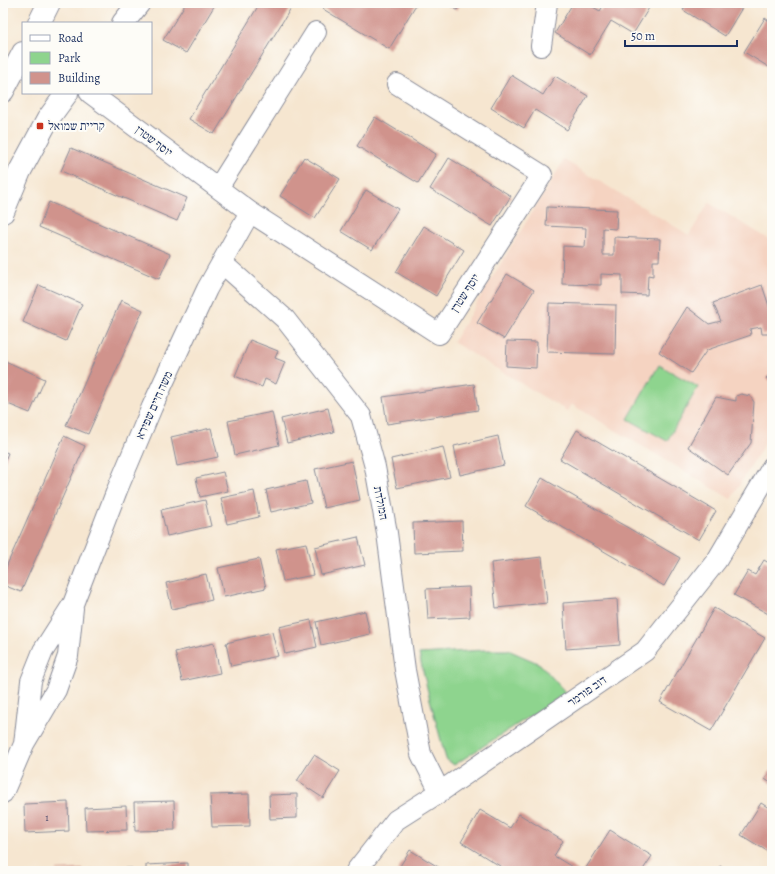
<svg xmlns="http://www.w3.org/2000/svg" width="775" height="874" font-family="Alegreya,'Frank Ruhl Libre',serif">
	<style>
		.built { fill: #f5d3c1 }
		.green { fill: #8ed48e; stroke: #548276 }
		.building { fill: #d0938c }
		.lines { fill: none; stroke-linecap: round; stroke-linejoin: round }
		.minor-casing { stroke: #888a97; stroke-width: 22 }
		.major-casing { stroke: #888a97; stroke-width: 24 }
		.minor { stroke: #fff; stroke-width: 20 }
		.major { stroke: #fff; stroke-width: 22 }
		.poi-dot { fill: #c8321e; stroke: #fdfcf7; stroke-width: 1.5 }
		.labels { text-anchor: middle; stroke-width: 4; stroke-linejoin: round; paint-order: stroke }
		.number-label { font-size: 10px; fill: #48486a }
		.poi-label { font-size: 12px; fill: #1b2f5e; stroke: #fdfcf7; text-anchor: start }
		.street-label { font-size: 12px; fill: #1b2f5e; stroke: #fdfcf7 }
	</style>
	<rect width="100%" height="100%" fill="#fdfcf7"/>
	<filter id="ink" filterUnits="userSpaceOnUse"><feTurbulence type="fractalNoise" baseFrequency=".025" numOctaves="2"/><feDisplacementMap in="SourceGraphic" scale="8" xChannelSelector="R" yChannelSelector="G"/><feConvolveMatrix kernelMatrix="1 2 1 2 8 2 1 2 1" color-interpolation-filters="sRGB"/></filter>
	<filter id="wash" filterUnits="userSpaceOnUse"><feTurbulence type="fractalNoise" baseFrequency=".012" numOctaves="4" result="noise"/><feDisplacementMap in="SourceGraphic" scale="16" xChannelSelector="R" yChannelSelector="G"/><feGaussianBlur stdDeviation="0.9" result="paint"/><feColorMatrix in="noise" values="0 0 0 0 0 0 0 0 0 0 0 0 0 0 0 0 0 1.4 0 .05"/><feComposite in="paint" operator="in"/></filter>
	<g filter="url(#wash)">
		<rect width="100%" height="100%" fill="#f6e6d0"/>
		<path class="built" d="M 564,160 L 689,235 L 709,203 L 772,241 L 772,431 L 731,499 L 571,404 L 567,411 L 453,342 Z"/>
		<path class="green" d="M 659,365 L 698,387 L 667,441 L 628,419 Z
			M 484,650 L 508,650 L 540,664 L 566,693 L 454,765 L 446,759 L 428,692 L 419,654 Z"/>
		<g id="blocks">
			<path class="building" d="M 186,3 L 216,3 L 186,53 L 163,40 Z
				M 260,3 L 294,3 L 214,134 L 189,119 Z
				M 327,3 L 417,3 L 389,49 L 323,9 Z
				M 445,3 L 461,3 L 457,10 Z
				M 573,3 L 586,3 L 600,11 L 605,3 L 652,3 L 633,34 L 611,21 L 590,55 L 555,33 Z
				M 687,3 L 745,3 L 725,36 L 683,10 Z
				M 765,18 L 772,23 L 772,69 L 744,52 Z
				M 511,75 L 543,95 L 555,76 L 588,96 L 567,130 L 535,110 L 524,128 L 491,108 Z
				M 375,117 L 436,154 L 418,183 L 357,146 Z
				M 71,148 L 187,198 L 177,221 L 61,171 Z
				M 304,157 L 340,179 L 315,218 L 280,196 Z
				M 449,158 L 511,196 L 492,226 L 430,189 Z
				M 366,190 L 398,209 L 372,250 L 341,231 Z
				M 49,202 L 170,254 L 159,279 L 39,227 Z
				M 547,207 L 617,210 L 616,229 L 603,228 L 603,255 L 614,255 L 614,237 L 660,239 L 659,261 L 653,261 L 653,276 L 648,275 L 647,295 L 622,294 L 622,275 L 601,274 L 601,285 L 562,284 L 563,246 L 585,247 L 586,228 L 546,226 Z
				M 424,226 L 464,250 L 436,296 L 396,272 Z
				M 507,274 L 534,290 L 504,339 L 477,323 Z
				M 39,285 L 82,304 L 66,341 L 23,322 Z
				M 762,285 L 770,309 L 772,309 L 772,334 L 762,334 L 761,327 L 750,329 L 751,335 L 707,350 L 691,373 L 659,352 L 687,307 L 709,324 L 721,321 L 713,303 Z
				M 121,300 L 143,310 L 88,434 L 66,425 Z
				M 549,303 L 616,305 L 615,354 L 547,352 Z
				M 250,340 L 278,351 L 275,358 L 285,362 L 276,384 L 265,379 L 262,387 L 235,376 Z
				M 507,341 L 537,342 L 536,368 L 506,366 Z
				M 3,360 L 45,379 L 30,413 L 3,402 Z
				M 772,372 L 772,382 L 766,378 Z
				M 474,384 L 478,410 L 387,424 L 383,397 Z
				M 741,394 L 750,396 L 754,402 L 751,443 L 728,475 L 688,447 L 716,397 L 736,401 L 736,396 Z
				M 328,408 L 334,432 L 287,443 L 281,419 Z
				M 272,412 L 279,445 L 235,455 L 228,421 Z
				M 211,428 L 218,457 L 177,466 L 171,437 Z
				M 577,430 L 716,511 L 699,540 L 560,459 Z
				M 64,436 L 85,446 L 21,592 L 3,585 L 3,574 Z
				M 498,436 L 504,465 L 460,475 L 454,446 Z
				M 443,447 L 450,477 L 397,488 L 391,459 Z
				M 3,451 L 8,453 L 3,465 Z
				M 352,461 L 360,500 L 324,508 L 315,469 Z
				M 223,472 L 228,491 L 200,497 L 196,478 Z
				M 542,478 L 680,558 L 664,586 L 526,506 Z
				M 306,481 L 311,503 L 271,512 L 266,490 Z
				M 254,491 L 259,517 L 227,524 L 221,498 Z
				M 205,500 L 211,526 L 167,536 L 161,510 Z
				M 462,521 L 463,551 L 414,553 L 413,523 Z
				M 358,537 L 365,565 L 321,575 L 315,547 Z
				M 306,543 L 313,575 L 283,581 L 276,549 Z
				M 542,557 L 547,603 L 496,608 L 491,563 Z
				M 259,559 L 266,588 L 224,597 L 218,568 Z
				M 764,560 L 772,565 L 772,616 L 734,595 L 748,571 L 755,575 Z
				M 206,574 L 212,600 L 172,609 L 166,583 Z
				M 469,587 L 470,617 L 428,619 L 426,589 Z
				M 617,599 L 620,645 L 566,649 L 563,603 Z
				M 714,608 L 765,638 L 711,731 L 660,702 Z
				M 365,611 L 370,634 L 321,645 L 316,622 Z
				M 311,620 L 317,647 L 285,654 L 279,627 Z
				M 272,632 L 278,656 L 231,666 L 226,643 Z
				M 214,643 L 220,673 L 182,681 L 175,652 Z
				M 314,755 L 340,771 L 323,798 L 297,781 Z
				M 772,768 L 772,784 L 765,779 Z
				M 249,794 L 250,826 L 212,827 L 210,795 Z
				M 297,794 L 297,818 L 270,819 L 269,795 Z
				M 174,801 L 175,830 L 135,831 L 134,802 Z
				M 68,802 L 69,831 L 25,833 L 24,804 Z
				M 761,803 L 772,810 L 772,854 L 741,835 Z
				M 126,806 L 127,830 L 86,831 L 85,808 Z
				M 480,810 L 510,828 L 519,814 L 563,841 L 554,856 L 579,871 L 508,871 L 461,842 Z
				M 610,830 L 652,856 L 642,871 L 584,871 Z
				M 410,850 L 440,868 L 438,871 L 397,871 Z
				M 188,863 L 188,871 L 146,871 L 146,865 Z
				M 720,866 L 728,871 L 716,871 Z
				M 132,868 L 133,871 L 92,871 L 92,869 Z
				M 83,869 L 83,871 L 57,871 L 57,870 Z"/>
		</g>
	</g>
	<g filter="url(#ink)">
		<use href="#blocks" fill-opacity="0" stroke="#888a97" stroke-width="1"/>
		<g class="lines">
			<g class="minor-casing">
				<path id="minor" d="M 541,46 L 547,3
					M 90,93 L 250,212 L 439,334 L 542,175 L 397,84
					M 218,188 L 316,32
					M 222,263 L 285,319 L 361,416 L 375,467 L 387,533 L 405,670 L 421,754 L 440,792
					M 24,744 L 31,681 L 43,651 L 73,604 L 117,490 L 152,407 L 207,289 L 250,212
					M 3,793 L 24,744 L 56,690 L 68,656 L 73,608
					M 356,871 L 396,820 L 440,792 L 645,651 L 717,560 L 772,467"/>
			</g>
			<g class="major-casing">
				<path id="major" d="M 39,23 L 49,3
					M 123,23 L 139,3
					M 3,91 L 23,53
					M 3,212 L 20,171 L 48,119 L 67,93"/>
			</g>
			<use href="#minor" class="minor"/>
			<use href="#major" class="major"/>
		</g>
	</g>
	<rect class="poi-dot" x="36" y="122" width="8" height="8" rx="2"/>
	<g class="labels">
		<g class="number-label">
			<text x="47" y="821">1</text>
		</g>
		<g class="poi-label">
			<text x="48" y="130">קריית שמואל</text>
		</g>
		<g class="street-label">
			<text transform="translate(154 141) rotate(37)" y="4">יוסף שטרן</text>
			<text transform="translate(465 293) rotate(-57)" y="4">יוסף שטרן</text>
			<text transform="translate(154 405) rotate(-66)" y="4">משה חיים שפירא</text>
			<text transform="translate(381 503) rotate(79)" y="4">המולדת</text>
			<text transform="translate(587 691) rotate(-35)" y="4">דוב פורמר</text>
		</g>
	</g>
	<rect width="775" height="874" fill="none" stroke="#fdfcf7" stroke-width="16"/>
	<rect x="22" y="22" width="130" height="72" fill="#fdfcf7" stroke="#a3aaba"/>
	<rect x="30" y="35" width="20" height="6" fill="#ffffff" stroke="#a3aaba"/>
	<text x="58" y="42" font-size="12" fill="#1b2f5e">Road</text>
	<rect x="30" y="52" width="20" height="12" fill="#8ed48e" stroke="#a3aaba"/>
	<text x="58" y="62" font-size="12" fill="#1b2f5e">Park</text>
	<rect x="30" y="72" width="20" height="12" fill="#d0938c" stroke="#a3aaba"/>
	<text x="58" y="82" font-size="12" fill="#1b2f5e">Building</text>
	<path d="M625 40v6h112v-6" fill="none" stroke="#1b2f5e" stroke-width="2"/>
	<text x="631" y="40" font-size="12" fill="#1b2f5e" stroke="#fdfcf7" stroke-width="3" paint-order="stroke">50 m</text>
</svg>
